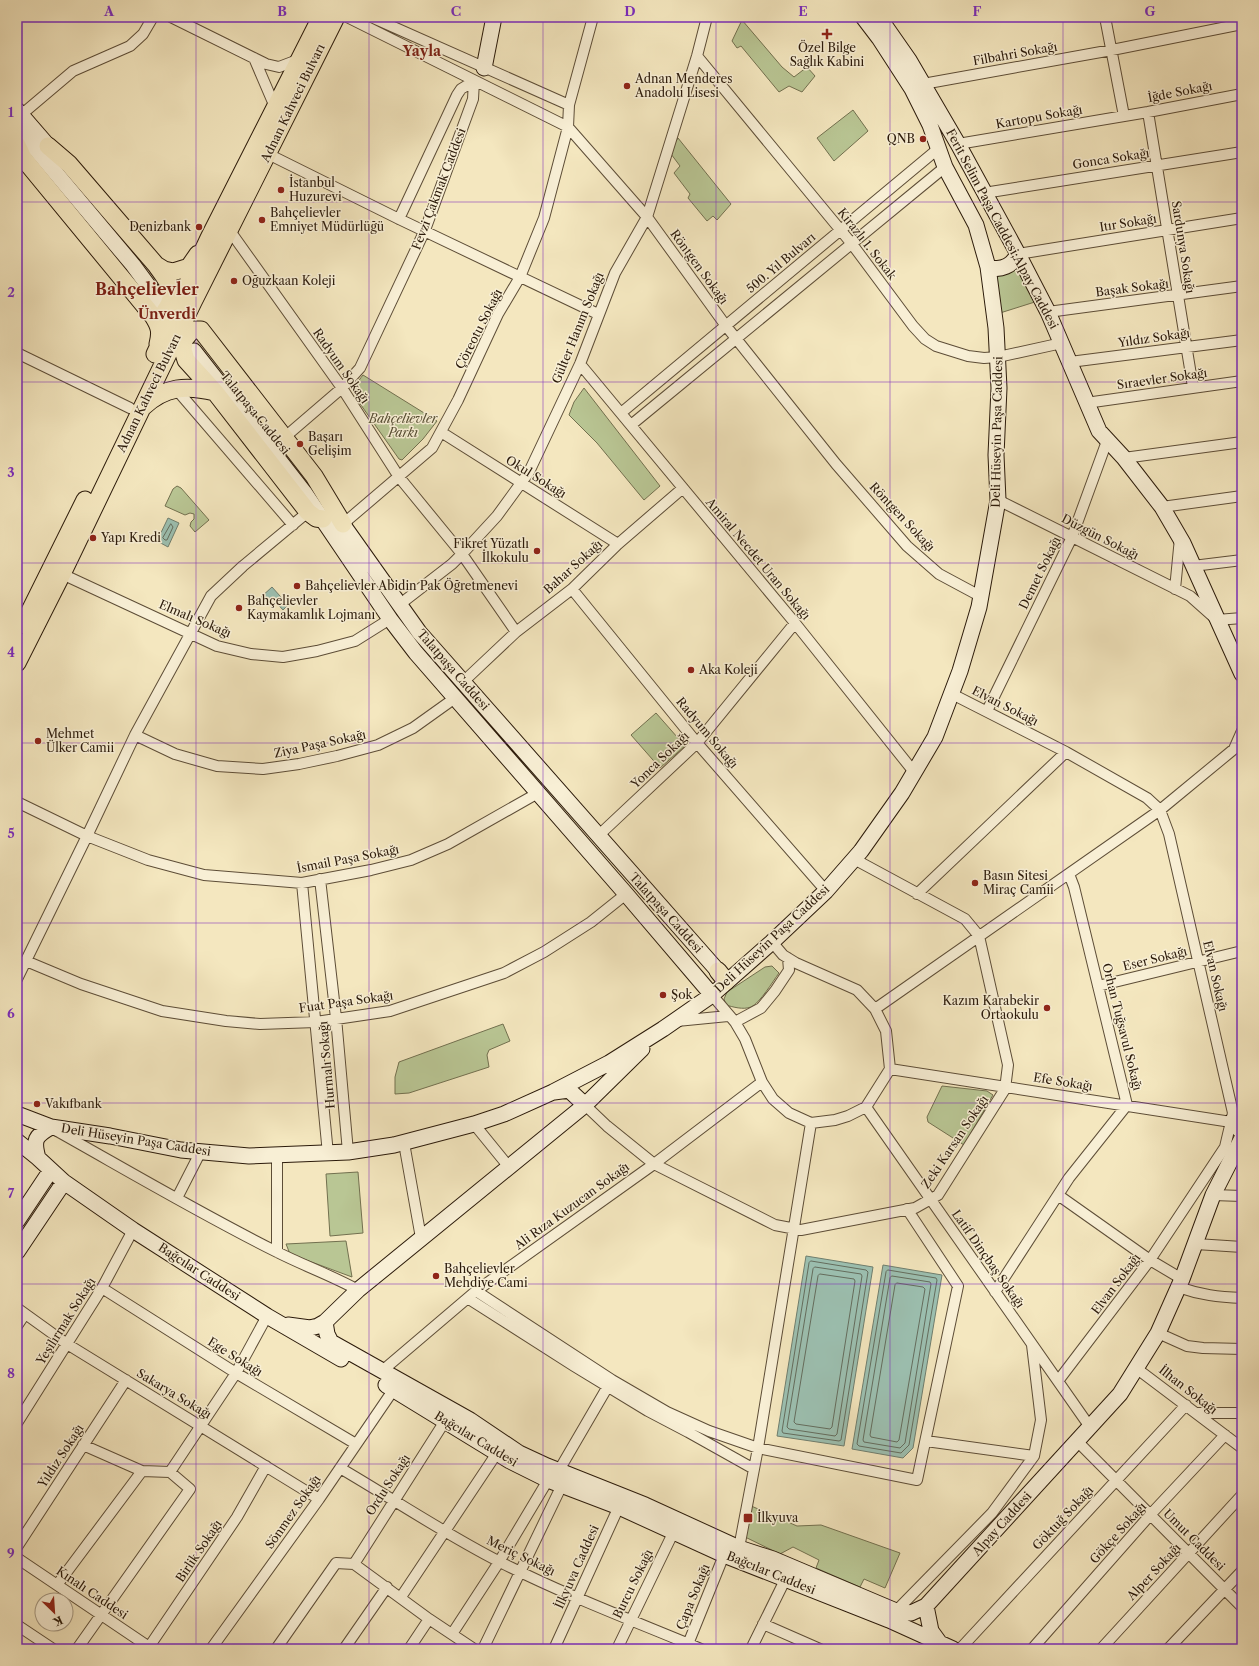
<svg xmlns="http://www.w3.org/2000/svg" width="1259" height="1666" font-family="'Libre Caslon Text',serif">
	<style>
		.green { fill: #b9c694; stroke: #72704f }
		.water { fill: #9cc0b1; stroke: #6f7e6e }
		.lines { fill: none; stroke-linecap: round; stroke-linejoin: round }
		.shore { stroke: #646d5e; stroke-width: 1 }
		.secondary-tunnel { stroke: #ccbe9b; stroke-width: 15; stroke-dasharray: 15 8; stroke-linecap: butt }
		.street-casing { stroke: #5d4d37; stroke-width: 12 }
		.secondary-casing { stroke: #2b1a0a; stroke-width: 17 }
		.primary-casing { stroke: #2b1a0a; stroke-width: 19 }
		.street { stroke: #f8efd5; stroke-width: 10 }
		.secondary { stroke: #f8efd5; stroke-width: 15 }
		.primary { stroke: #f4e7bf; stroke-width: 17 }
		.grid { fill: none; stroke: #7b2cbf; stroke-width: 1; stroke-opacity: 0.55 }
		.poi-dot { fill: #8f2418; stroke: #f8efd5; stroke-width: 1.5 }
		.labels { text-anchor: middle; stroke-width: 3; stroke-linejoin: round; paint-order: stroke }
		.poi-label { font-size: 12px; fill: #2b1a0a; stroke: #f8efd5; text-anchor: start }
		.street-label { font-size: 12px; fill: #2b1a0a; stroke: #f8efd5 }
		.park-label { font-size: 12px; font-style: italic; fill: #564e33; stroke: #f8efd5 }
		.quarter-label { font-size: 14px; font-weight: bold; fill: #7a1f14; stroke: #f8efd5 }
		.district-label { font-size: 16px; font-weight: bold; fill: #7a1f14; stroke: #f8efd5 }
		.neatline { fill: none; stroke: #7b2cbf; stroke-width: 1.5 }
		.grid-label { font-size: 13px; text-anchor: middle; font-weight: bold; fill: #7b2cbf }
	</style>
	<rect width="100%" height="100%" fill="#f4e7bf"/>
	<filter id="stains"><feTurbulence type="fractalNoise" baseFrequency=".005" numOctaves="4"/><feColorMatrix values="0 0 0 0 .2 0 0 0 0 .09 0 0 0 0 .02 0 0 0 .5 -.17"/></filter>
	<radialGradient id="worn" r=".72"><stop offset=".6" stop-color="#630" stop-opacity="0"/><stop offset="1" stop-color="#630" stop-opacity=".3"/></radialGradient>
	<path class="green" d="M 742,20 L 782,67 L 794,77 L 807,67 L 815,76 L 802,92 L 789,86 L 779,92 L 741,46 L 737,48 L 732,41 Z
		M 853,110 L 868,131 L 834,161 L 817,138 Z
		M 678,138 L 731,204 L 717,220 L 713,216 L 707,221 L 688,198 L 690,194 L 674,173 L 680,166 L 671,154 L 670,150 Z
		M 1018,265 L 1038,301 L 1000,313 L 995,278 Z
		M 363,375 L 437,421 L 423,439 L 402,460 L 399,459 L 356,398 C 354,389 357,382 363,375 Z
		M 584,388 L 660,486 L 644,500 L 597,443 L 569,415 L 574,402 Z
		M 177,486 L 181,488 L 209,520 L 195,532 L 190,526 L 191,522 L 194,519 L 194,514 L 190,513 L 185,515 L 165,506 L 173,489 Z
		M 656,713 L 685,746 L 660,768 L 631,735 Z
		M 772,966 L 779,973 C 773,981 760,1003 751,1007 C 743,1010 733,1007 726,1005 L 724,999 L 727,992 L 765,967 Z
		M 503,1024 L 510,1041 L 489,1050 L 487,1055 L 489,1067 L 409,1093 L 395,1094 L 395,1077 L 399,1062 Z
		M 942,1086 L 987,1091 L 993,1095 L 964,1145 L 928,1122 L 927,1117 Z
		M 358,1172 L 363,1233 L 330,1236 L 326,1174 Z
		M 346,1241 L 352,1277 L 290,1254 L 286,1244 Z
		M 749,1505 L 797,1526 L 821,1525 L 900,1553 L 885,1588 L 864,1579 L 860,1587 L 816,1568 L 819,1560 L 793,1547 L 780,1554 L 743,1536 Z"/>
	<path class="water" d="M 168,518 L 179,523 L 168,547 L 157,541 Z
		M 272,587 L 288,605 L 283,610 L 272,598 L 265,604 L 260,598 Z
		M 806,1256 L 873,1267 L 844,1446 L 777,1436 Z
		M 883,1265 L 942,1275 L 913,1448 L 903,1458 L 852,1449 Z"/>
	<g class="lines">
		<path class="shore" d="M 171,524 L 173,527 L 167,540 L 165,540 L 163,538 Z
			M 811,1261 L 866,1270 L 868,1272 L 841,1440 L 839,1441 L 783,1433 L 782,1431 L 809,1263 Z
			M 815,1267 L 861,1274 L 862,1276 L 837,1434 L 835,1436 L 789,1429 L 787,1427 L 813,1269 Z
			M 888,1270 L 936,1278 L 937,1280 L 909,1445 L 901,1453 L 859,1446 L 857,1444 L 886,1272 Z
			M 820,1274 L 854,1279 L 855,1281 L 832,1427 L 830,1429 L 796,1424 L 794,1422 L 818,1276 Z
			M 892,1276 L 930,1282 L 931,1284 L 905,1443 L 900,1448 L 864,1442 L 863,1440 L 890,1278 Z
			M 897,1283 L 923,1287 L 925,1289 L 899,1440 L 897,1442 L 871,1437 L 870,1435 L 895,1285 Z"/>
		<path class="secondary-tunnel" d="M 185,322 L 199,343"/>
		<g class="street-casing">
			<path id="street" d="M 171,17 L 266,64 L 279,67 L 300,59
				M 347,17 L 568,127 L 647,217 L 726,326 L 836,464 L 907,546 L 939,574 L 980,596
				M 371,17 L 569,105
				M 1105,17 L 1124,116
				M 697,56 L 852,244 L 913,326 L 925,339 L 936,346 L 968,356 L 984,358 L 998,357 L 1062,343
				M 254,58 L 275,107
				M 923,84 L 1112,50 L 1242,24
				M 1148,112 L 1193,387
				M 21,115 L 73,71 L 130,46 L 143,34 L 153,17
				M 958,144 L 1148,112 L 1242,94
				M 268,154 L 399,219 L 598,314
				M 984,193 L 1242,152
				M 399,219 L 457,95 L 461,89 L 474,81
				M 230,231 L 342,388 L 399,477 L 462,554 L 516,632
				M 1018,254 L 1242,218
				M 1048,312 L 1242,286
				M 17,353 L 130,408
				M 1070,362 L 1242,340
				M 580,364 L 795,623 L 914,772
				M 176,389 L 293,525
				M 1086,403 L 1242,381
				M 621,413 L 939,148
				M 631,425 L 945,167
				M 441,432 L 618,544
				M 285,437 L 342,388 L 360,368 L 425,230 L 473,99 L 474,81
				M 1124,458 L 1242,442
				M 998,500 L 1190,596 L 1217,620 L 1242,618
				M 1162,507 L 1242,496
				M 343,524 L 432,448 L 458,400 L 498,314 L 520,277 L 544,218 L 568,127 L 569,105 L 593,17
				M 1193,566 L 1242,560
				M 62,574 L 217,646 L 251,654 L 283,657 L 317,651 L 355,641 L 390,619
				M 572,589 L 697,743 L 826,891
				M 1175,589 L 1180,538
				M 399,605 L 452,564 L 462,554 L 497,516 L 529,472 L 580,364 L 615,273 L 647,217 L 697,56 L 707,17
				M 463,682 L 516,632 L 572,589 L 618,544 L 683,488
				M 952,694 L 1066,752 L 1147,798 L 1160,810 L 1169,834 L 1233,1113 L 1225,1147 L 1150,1260 L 1058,1381
				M 987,711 L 1072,537 L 1107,441
				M 135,735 L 175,754 L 217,766 L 263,769 L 299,764 L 337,756 L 378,745 L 413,728 L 455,698
				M 17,802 L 87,836 L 148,860 L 204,875 L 302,883 L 371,870 L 411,860 L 448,844 L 538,793
				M 598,836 L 697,743 L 795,623
				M 320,879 L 336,1018 L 348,1152
				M 302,883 L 328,1154
				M 917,894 L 1066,752
				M 26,961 L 81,984 L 162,1011 L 226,1021 L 260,1024 L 316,1022 L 390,1011 L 504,973 L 544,952 L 591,922 L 626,894
				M 17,979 L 87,836 L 135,735 L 211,596 L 243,566 L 308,512
				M 1098,986 L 1242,951
				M 712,995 L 735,1022 L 745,1039 L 762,1082 L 773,1099 L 789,1113 L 811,1123 L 835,1120 L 848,1116 L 866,1107 L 890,1069 L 886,1031 L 875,1009 L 857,990 L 796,963 L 783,955 L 772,942
				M 875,1009 L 1160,810 L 1234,749 L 1242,731
				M 677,1021 L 728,1016
				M 735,1022 L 761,1008 L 775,991 L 789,970 L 788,958
				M 890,1069 L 1231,1122
				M 585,1105 L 607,1126 L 654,1164 L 775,1225 L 801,1230 L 915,1208 L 938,1195 L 1005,1089 L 1008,1065 L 979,936 L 965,919 L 854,859
				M 866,1107 L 1090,1427
				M 474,1124 L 509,1167
				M 57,1131 C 130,1172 201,1214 275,1251 C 302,1265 331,1275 358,1290
				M 404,1143 L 421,1238
				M 277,1155 L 277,1252
				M 1058,1195 L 1150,1260 L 1182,1279
				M 1213,1195 L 1242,1196
				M 177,1198 L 201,1151
				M 1196,1244 L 1242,1247
				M 1178,1287 C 1201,1295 1218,1297 1242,1298
				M 102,1288 L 236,1373 L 356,1444
				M 476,1291 L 612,1380 L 667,1412 L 709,1431 L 758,1448 L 917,1480 L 958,1286 L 907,1209
				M 995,1292 L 1069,1178 L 1127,1105 L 1074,887 L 1069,874
				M 469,1299 L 574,1366 L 648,1411 L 688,1432 L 754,1469
				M 17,1308 L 67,1344 L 319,1499
				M 17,1326 L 25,1314
				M 1158,1333 L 1187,1346 L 1203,1348 L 1242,1349
				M 1136,1368 L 1242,1448
				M 382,1371 L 476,1291 L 654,1164 L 762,1082
				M 1196,1413 L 1242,1413
				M 17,1423 L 102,1288 L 133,1230
				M 926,1441 L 1034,1456
				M 1077,1441 L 1242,1607
				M 83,1445 L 142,1471
				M 340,1468 C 393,1499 445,1534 500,1562 C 565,1595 634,1621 701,1649
				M 170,1472 L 236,1373 L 267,1316
				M 558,1472 L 611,1381
				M 17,1547 L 126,1380
				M 739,1548 L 758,1448 L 811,1123
				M 17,1558 L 152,1649
				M 354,1564 L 445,1421
				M 57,1585 L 142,1471 L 170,1472 L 190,1489 L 77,1649
				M 401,1597 L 497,1453
				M 896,1611 L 992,1513 L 1034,1456 L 1041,1420 L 1032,1345
				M 763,1624 L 820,1649
				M 17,1625 L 53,1649
				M 452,1634 L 499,1562 L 548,1480
				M 149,1647 L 237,1517 L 266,1466
				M 211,1649 L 319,1499 L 394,1389
				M 276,1649 L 336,1563 L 354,1564 L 429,1619 L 474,1649
				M 344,1649 L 387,1587
				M 409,1649 L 429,1619
				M 483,1649 L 562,1485
				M 554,1649 L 621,1502
				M 617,1649 L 674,1531
				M 686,1649 L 724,1555
				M 751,1649 L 786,1578
				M 960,1649 L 1186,1405
				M 1032,1649 L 1151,1514 L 1225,1435
				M 1101,1649 L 1242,1495
				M 1168,1649 L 1242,1571"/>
		</g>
		<g class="secondary-casing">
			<path id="secondary" d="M 879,17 L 909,60 L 958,144 L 1018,254 L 1048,312 L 1099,431 L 1124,458 L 1162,507 L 1183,543 L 1242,674
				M 484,68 L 494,17
				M 17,110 L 56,155
				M 17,132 L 27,139 L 39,153 L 133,265 L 161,303
				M 988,267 C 1001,271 1012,266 1018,254
				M 194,351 L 304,492 L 390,619 L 416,653 L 626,894 L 712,995
				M 336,515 L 419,632 L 718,971
				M 554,1092 L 569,1090 L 585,1105
				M 17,1114 L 51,1127 L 110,1136 L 181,1150 L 249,1156 L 348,1152 L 394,1145 L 474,1124 L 504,1114 L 553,1092 L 609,1063 L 663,1029 L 712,995 L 772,942 L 826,891 L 861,851 L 902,793 L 935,737 L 960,671 L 979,607 L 998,500 L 996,455 L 999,388 L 996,328 L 988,267 L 976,225 L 945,167 L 930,125 L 912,89 L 879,38 L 863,17
				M 1231,1122 L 1242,1132
				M 17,1141 L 38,1158 L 64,1182 L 133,1230 L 267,1316 L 341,1359
				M 38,1158 C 33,1140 35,1136 51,1127
				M 17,1221 L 51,1170
				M 17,1252 L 64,1182
				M 325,1322 L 327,1334 L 331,1342 L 470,1420 L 519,1453 L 547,1466 L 645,1505 L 739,1548 L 773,1559 L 896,1611 L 911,1613 L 926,1606 L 1120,1394 L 1158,1333 L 1182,1279 L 1213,1195 L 1242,1138
				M 288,1325 L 310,1328 L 318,1326 L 325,1322 L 358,1290 L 585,1105 L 642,1049
				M 386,1385 L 510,1461 L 548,1480 L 619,1507 L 724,1555 L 889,1620 L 953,1649
				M 926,1606 L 931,1631 L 939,1642"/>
		</g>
		<g class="primary-casing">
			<path id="primary" d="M 17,145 L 23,158 L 153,316 C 160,327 161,332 158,344
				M 48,146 L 69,164 L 156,265 L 164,270 L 173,272 L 189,267 L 198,254
				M 156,265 C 167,281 179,292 165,311
				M 155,354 L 209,238 L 321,17
				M 143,407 C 165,386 187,385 215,392
				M 323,519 L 316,518 L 308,512 L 215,392 L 186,360 L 183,350 L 184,340 L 192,330 L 201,330 L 314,476 L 343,524
				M 23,625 L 85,500
				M 17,663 L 62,574 L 193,302 L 336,17
				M 718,971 L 726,981"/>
		</g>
		<use href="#street" class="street"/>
		<use href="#secondary" class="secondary"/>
		<use href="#primary" class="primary"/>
	</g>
	<path class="grid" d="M 196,17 L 196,1649M 369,17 L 369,1649M 543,17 L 543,1649M 716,17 L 716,1649M 890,17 L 890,1649M 1063,17 L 1063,1649M 17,202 L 1242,202M 17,382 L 1242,382M 17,563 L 1242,563M 17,743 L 1242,743M 17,923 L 1242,923M 17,1103 L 1242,1103M 17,1284 L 1242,1284M 17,1464 L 1242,1464"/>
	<g class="poi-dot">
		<path d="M825 28h4v4h4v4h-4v4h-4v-4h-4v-4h4z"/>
		<circle cx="627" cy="86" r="4"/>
		<circle cx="923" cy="139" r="4"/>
		<circle cx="281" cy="190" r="4"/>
		<circle cx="262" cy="220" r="4"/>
		<circle cx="199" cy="227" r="4"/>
		<circle cx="234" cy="281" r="4"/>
		<circle cx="300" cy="444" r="4"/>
		<circle cx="93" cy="538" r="4"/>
		<circle cx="537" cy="551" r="4"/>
		<circle cx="297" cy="586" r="4"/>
		<circle cx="239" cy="608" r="4"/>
		<circle cx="691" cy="670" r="4"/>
		<circle cx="38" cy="741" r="4"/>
		<circle cx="975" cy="883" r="4"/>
		<circle cx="663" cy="995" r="4"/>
		<circle cx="1047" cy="1008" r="4"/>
		<circle cx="37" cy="1104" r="4"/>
		<circle cx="436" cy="1276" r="4"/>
		<rect x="743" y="1513" width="10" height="10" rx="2"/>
	</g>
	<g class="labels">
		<g class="poi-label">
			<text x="827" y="52" text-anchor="middle">Özel Bilge<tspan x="827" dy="14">Sağlık Kabini</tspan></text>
			<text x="635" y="83">Adnan Menderes<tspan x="635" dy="14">Anadolu Lisesi</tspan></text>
			<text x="915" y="143" text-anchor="end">QNB</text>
			<text x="289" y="187">İstanbul<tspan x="289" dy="14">Huzurevi</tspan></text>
			<text x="270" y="217">Bahçelievler<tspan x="270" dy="14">Emniyet Müdürlüğü</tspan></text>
			<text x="191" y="231" text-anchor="end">Denizbank</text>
			<text x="242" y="285">Oğuzkaan Koleji</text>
			<text x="308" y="441">Başarı<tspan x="308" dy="14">Gelişim</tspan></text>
			<text x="101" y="542">Yapı Kredi</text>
			<text x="529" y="548" text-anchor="end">Fikret Yüzatlı<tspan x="529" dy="14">İlkokulu</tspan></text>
			<text x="305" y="590">Bahçelievler Abidin Pak Öğretmenevi</text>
			<text x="247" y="605">Bahçelievler<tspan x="247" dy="14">Kaymakamlık Lojmanı</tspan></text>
			<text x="699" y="674">Aka Koleji</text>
			<text x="46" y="738">Mehmet<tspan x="46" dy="14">Ülker Camii</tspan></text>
			<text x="983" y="880">Basın Sitesi<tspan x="983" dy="14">Miraç Camii</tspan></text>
			<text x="671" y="999">Şok</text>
			<text x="1039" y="1005" text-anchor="end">Kazım Karabekir<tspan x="1039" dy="14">Ortaokulu</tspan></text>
			<text x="45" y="1108">Vakıfbank</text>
			<text x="444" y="1273">Bahçelievler<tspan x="444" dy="14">Mehdiye Cami</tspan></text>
			<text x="757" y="1522">İlkyuva</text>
		</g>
		<g class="street-label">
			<text transform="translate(1015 54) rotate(-10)" y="4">Filbahri Sokağı</text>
			<text transform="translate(1180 92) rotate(-11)" y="4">İğde Sokağı</text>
			<text transform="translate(293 103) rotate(-64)" y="4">Adnan Kahveci Bulvarı</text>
			<text transform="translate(1039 117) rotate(-10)" y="4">Kartopu Sokağı</text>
			<text transform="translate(1111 159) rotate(-9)" y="4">Gonca Sokağı</text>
			<text transform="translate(439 189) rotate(-69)" y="4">Fevzi Çakmak Caddesi</text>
			<text transform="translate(1128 223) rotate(-9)" y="4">Itır Sokağı</text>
			<text transform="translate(1002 229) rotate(62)" y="4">Ferit Selim Paşa Caddesi;Alpay Caddesi</text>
			<text transform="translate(867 244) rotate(52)" y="4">Kirazlı 1. Sokak</text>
			<text transform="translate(1183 247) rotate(81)" y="4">Sardunya Sokağı</text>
			<text transform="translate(781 263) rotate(-40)" y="4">500. Yıl Bulvarı</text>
			<text transform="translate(699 267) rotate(54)" y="4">Röntgen Sokağı</text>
			<text transform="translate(1132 288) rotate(-7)" y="4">Başak Sokağı</text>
			<text transform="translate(578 328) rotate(-68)" y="4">Gülter Hanım Sokağı</text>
			<text transform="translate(479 329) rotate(-63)" y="4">Çöreotu Sokağı</text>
			<text transform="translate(1154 338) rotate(-8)" y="4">Yıldız Sokağı</text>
			<text transform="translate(341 366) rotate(55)" y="4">Radyum Sokağı</text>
			<text transform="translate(1162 379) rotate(-8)" y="4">Sıraevler Sokağı</text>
			<text transform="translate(149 393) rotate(-64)" y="4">Adnan Kahveci Bulvarı</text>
			<text transform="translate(255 413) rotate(51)" y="4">Talatpaşa Caddesi</text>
			<text transform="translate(997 432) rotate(-89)" y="4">Deli Hüseyin Paşa Caddesi</text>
			<text transform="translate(536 477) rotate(32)" y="4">Okul Sokağı</text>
			<text transform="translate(902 517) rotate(47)" y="4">Röntgen Sokağı</text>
			<text transform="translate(1100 537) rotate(27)" y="4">Düzgün Sokağı</text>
			<text transform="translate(758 559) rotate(50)" y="4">Amiral Necdet Uran Sokağı</text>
			<text transform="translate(573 567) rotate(-42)" y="4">Bahar Sokağı</text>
			<text transform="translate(1040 573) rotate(-64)" y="4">Demet Sokağı</text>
			<text transform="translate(195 619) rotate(23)" y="4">Elmalı Sokağı</text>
			<text transform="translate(453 670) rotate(49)" y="4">Talatpaşa Caddesi</text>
			<text transform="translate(1005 706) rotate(27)" y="4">Elvan Sokağı</text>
			<text transform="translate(707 733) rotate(50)" y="4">Radyum Sokağı</text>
			<text transform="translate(320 744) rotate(-12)" y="4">Ziya Paşa Sokağı</text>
			<text transform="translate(660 760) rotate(-44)" y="4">Yonca Sokağı</text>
			<text transform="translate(348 859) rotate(-11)" y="4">İsmail Paşa Sokağı</text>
			<text transform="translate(666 913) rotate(48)" y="4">Talatpaşa Caddesi</text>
			<text transform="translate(772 939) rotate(-43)" y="4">Deli Hüseyin Paşa Caddesi</text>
			<text transform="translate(1155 959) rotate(-14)" y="4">Eser Sokağı</text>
			<text transform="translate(1215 976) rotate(77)" y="4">Elvan Sokağı</text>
			<text transform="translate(346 1002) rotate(-8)" y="4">Fuat Paşa Sokağı</text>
			<text transform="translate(1122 1027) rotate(76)" y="4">Orhan Tuğsavul Sokağı</text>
			<text transform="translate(327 1065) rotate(-95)" y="4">Hurmalı Sokağı</text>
			<text transform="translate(1063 1082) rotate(9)" y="4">Efe Sokağı</text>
			<text transform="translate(136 1140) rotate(9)" y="4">Deli Hüseyin Paşa Caddesi</text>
			<text transform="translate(955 1142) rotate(-56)" y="4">Zeki Karsan Sokağı</text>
			<text transform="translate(572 1206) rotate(-36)" y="4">Ali Rıza Kuzucan Sokağı</text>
			<text transform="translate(988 1259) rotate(55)" y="4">Latif Dinçbaş Sokağı</text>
			<text transform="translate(199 1272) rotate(33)" y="4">Bağcılar Caddesi</text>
			<text transform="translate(1116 1284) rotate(-53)" y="4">Elvan Sokağı</text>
			<text transform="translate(66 1321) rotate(-58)" y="4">Yeşilırmak Sokağı</text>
			<text transform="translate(235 1357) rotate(32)" y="4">Ege Sokağı</text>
			<text transform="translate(1188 1390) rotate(38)" y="4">İlhan Sokağı</text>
			<text transform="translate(174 1394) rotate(31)" y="4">Sakarya Sokağı</text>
			<text transform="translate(476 1439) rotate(31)" y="4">Bağcılar Caddesi</text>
			<text transform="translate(61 1456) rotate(-57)" y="4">Yıldız Sokağı</text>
			<text transform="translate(388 1485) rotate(-57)" y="4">Ordu Sokağı</text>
			<text transform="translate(293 1512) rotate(-55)" y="4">Sönmez Sokağı</text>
			<text transform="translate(1063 1518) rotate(-47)" y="4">Göktuğ Sokağı</text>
			<text transform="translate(1002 1524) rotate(-48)" y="4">Alpay Caddesi</text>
			<text transform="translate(1118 1533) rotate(-48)" y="4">Gökçe Sokağı</text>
			<text transform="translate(1194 1540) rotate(45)" y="4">Umut Caddesi</text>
			<text transform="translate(199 1551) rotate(-56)" y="4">Birlik Sokağı</text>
			<text transform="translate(521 1556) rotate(26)" y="4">Meriç Sokağı</text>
			<text transform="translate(577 1567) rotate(-66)" y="4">İlkyuva Caddesi</text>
			<text transform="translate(1154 1572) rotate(-47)" y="4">Alper Sokağı</text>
			<text transform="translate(771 1573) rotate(22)" y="4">Bağcılar Caddesi</text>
			<text transform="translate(633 1584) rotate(-64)" y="4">Burcu Sokağı</text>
			<text transform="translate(92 1593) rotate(34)" y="4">Kınalı Caddesi</text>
			<text transform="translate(693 1597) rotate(-68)" y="4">Çapa Sokağı</text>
		</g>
		<g class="park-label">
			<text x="403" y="423">Bahçelievler<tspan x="403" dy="14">Parkı</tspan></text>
		</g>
		<g class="quarter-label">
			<text x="422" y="56">Yayla</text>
			<text x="167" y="319">Ünverdi</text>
		</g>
		<g class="district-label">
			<text x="147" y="295">Bahçelievler</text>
		</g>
	</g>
	<rect width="1259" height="1666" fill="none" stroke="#f4e7bf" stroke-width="44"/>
	<g transform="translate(54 1612) rotate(155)"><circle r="19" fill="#f8efd5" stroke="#a69a84"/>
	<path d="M0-3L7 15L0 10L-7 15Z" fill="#8f2418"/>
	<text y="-6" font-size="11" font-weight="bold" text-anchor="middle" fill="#2b1a0a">K</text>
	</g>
	<rect x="22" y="22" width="1215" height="1622" class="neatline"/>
	<g class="grid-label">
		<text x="109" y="16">A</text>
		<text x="282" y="16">B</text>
		<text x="456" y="16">C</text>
		<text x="630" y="16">D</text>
		<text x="803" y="16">E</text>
		<text x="977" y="16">F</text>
		<text x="1150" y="16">G</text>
		<text x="11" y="117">1</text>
		<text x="11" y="297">2</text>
		<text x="11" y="477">3</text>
		<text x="11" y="657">4</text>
		<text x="11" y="838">5</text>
		<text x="11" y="1018">6</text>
		<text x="11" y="1198">7</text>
		<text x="11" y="1378">8</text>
		<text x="11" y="1558">9</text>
	</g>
	<rect width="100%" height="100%" filter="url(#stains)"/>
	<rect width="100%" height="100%" fill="url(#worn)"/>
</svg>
